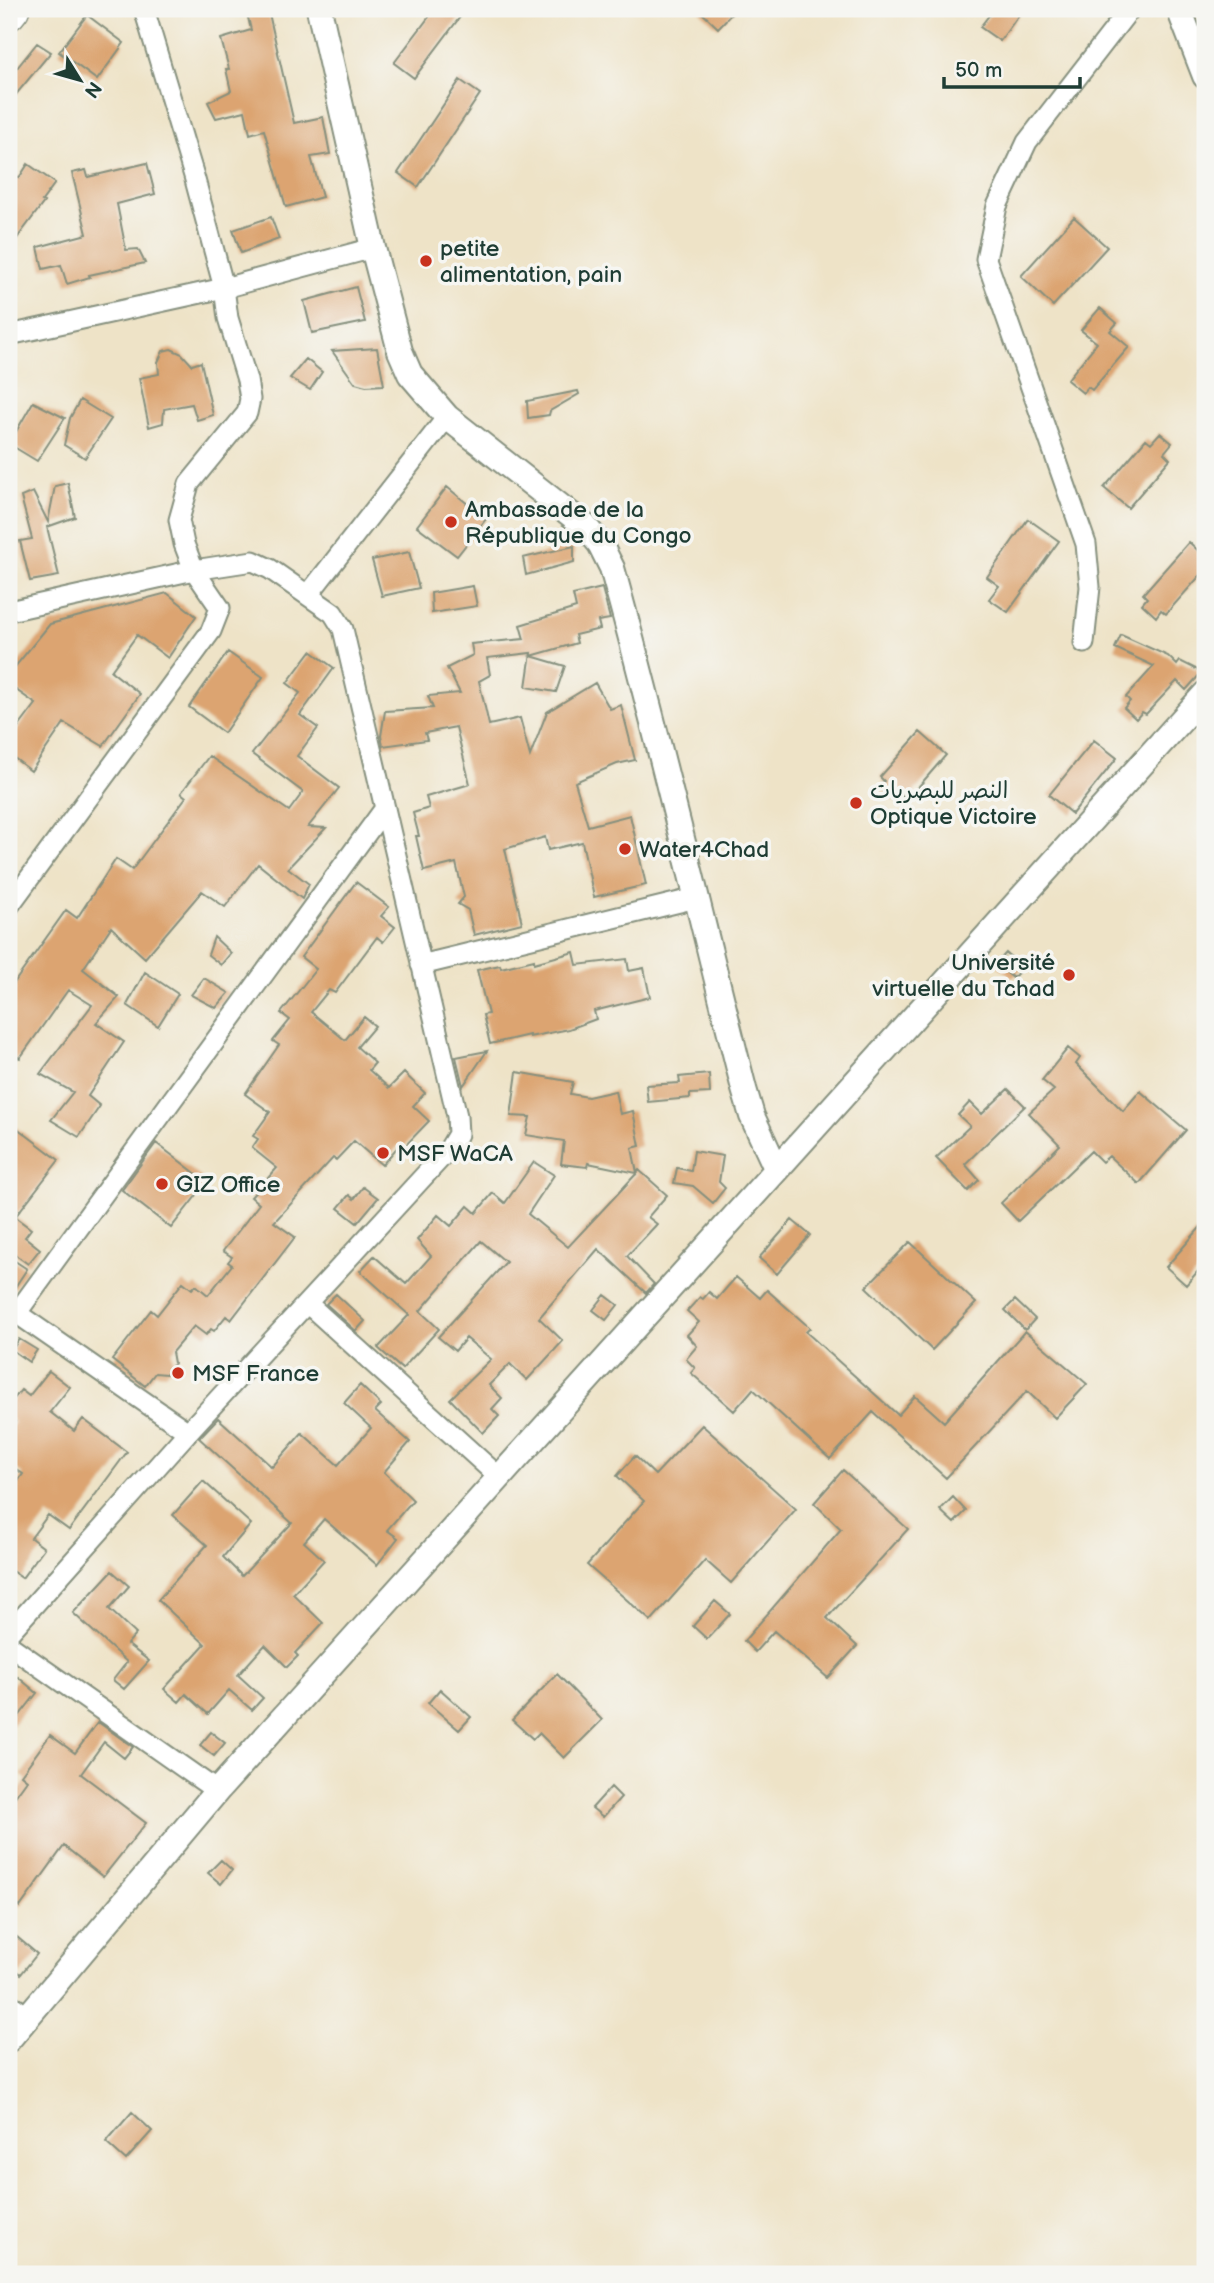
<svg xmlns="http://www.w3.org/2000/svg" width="1214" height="2283" font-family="'Balsamiq Sans','Playpen Sans Arabic',sans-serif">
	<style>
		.building { fill: #dca471 }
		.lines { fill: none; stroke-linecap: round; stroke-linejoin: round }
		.minor-casing { stroke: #86907e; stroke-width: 23 }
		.tertiary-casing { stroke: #86907e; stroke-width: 28 }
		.primary-casing { stroke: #86907e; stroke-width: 35 }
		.minor { stroke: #fff; stroke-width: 19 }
		.tertiary { stroke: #fff; stroke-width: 24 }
		.primary { stroke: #fff; stroke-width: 32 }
		.poi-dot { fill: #c8321e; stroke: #f6f6f2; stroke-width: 2.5 }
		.labels { text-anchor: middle; stroke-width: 7; stroke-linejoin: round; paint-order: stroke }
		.poi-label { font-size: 23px; fill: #1f3d34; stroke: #f6f6f2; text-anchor: start }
	</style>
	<rect width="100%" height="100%" fill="#f6f6f2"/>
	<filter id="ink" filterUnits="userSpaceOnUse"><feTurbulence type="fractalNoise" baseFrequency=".0143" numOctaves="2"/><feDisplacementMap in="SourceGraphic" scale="14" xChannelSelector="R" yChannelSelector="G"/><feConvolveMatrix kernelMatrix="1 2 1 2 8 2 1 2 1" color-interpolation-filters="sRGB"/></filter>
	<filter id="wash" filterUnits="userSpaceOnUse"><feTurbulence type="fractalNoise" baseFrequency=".00686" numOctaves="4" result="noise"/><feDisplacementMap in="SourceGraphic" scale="28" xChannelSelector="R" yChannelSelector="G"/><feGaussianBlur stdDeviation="1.57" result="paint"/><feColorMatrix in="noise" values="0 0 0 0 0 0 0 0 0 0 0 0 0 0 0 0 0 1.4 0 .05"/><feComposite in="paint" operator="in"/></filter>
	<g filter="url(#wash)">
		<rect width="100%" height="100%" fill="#eee3c7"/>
		<g id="blocks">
			<path class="building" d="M 246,9 L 268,9 L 294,123 L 323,117 L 330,154 L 311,157 L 322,197 L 286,207 L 264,130 L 250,134 L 245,111 L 216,118 L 208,102 L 231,91 L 226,69 L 229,69 L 221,39 L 251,30 Z
				M 435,9 L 466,9 L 414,78 L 394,63 Z
				M 698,9 L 736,9 L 718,28 Z
				M 994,9 L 1023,9 L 1000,41 L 980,27 Z
				M 87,15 L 124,43 L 97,80 L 59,52 Z
				M 37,43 L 51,52 L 9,103 L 9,78 Z
				M 460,80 L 480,94 L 418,187 L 398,173 Z
				M 147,163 L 155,194 L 117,204 L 126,250 L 138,249 L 145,263 L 89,275 L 90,277 L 67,284 L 61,265 L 43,269 L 38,247 L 87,234 L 72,173 L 86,170 L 88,177 Z
				M 28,164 L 55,183 L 42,201 L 44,202 L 9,249 L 9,169 L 19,178 Z
				M 271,217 L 279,239 L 241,253 L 233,230 Z
				M 1074,217 L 1107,247 L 1053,306 L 1021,276 Z
				M 356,287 L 365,322 L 312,333 L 304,301 Z
				M 1100,308 L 1117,323 L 1110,331 L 1129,347 L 1092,390 L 1088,387 L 1083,393 L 1067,380 L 1097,343 L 1081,330 Z
				M 377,348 L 384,385 L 366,386 L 355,383 L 332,351 Z
				M 171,349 L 182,354 L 192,365 L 201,362 L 213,415 L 197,420 L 192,404 L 164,409 L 163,423 L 149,427 L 139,378 L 159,374 L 158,362 L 163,351 Z
				M 306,359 L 322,372 L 310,390 L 290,378 Z
				M 578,391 L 579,394 L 550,411 L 549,415 L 528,418 L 527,401 Z
				M 80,400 L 111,419 L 85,458 L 64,445 L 70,418 Z
				M 33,402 L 65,418 L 37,461 L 9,444 Z
				M 1160,433 L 1172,443 L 1164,453 L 1170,459 L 1128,508 L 1104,488 L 1146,439 L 1151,443 Z
				M 68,483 L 75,517 L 47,527 L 59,576 L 30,581 L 20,541 L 32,539 L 21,497 L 33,492 L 48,522 L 55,486 Z
				M 447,487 L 486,519 L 457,556 L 417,526 Z
				M 1028,519 L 1059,541 L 1008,612 L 989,599 L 999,586 L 987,577 Z
				M 1189,542 L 1205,557 L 1205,570 L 1166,614 L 1161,610 L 1156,617 L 1142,604 L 1147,598 L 1143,594 Z
				M 574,546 L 574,562 L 526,575 L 523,558 Z
				M 409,552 L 419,588 L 382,596 L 372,560 Z
				M 473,586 L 477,606 L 432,613 L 431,593 Z
				M 602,588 L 610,619 L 598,621 L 600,629 L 575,635 L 577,643 L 531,656 L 565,666 L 556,692 L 526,687 L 531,653 L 487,658 L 490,675 L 479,681 L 489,725 L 520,718 L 530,756 L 547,712 L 595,683 L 610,709 L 621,705 L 635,760 L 617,764 L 575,782 L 588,826 L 630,815 L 646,885 L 594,897 L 582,842 L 548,850 L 545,837 L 505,849 L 522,923 L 474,935 L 468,910 L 458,904 L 464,897 L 456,863 L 424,871 L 416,836 L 419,836 L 413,813 L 429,808 L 426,797 L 470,784 L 456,727 L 425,733 L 427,740 L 383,746 L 381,736 L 385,711 L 433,708 L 428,696 L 460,693 L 447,668 L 473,655 L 471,644 L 524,639 L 520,625 L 576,608 L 573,595 Z
				M 167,593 L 196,616 L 168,658 L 137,635 L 111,671 L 140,694 L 103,746 L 64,723 L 31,771 L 9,754 L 9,740 L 36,704 L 9,685 L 9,674 L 50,624 Z
				M 1121,635 L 1168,656 L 1177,665 L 1180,661 L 1202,672 L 1186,690 L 1177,681 L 1146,714 L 1142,712 L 1136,719 L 1124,708 L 1130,701 L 1126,697 L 1154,666 L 1115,648 Z
				M 311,651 L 334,668 L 300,715 L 318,728 L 297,756 L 339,788 L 308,827 L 326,828 L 288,868 L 309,884 L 302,899 L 258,864 L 225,907 L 202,891 L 145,958 L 111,927 L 83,969 L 119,997 L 96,1023 L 124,1042 L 88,1096 L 100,1106 L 79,1137 L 51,1120 L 73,1092 L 40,1074 L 92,1005 L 68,990 L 20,1058 L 18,1057 L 9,1069 L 9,990 L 66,910 L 77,918 L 116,859 L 132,870 L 186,797 L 181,793 L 209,756 L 289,811 L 303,792 L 252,754 L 300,693 L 287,683 Z
				M 228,652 L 263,677 L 224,733 L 189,707 Z
				M 920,732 L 946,755 L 907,800 L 901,795 L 895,802 L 879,787 L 884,781 L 880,777 Z
				M 1094,740 L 1117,758 L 1072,814 L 1049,795 Z
				M 356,882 L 389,907 L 381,916 L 395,927 L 383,942 L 377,937 L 335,993 L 329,990 L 311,1012 L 345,1040 L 364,1017 L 375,1026 L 357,1047 L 375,1063 L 369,1070 L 389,1088 L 404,1073 L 425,1093 L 413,1106 L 429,1121 L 405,1146 L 401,1143 L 382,1165 L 354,1141 L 336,1160 L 333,1158 L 274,1222 L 295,1237 L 231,1320 L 226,1316 L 214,1331 L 211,1329 L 206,1335 L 194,1326 L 172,1352 L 174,1363 L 166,1374 L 155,1373 L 145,1386 L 112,1360 L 151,1310 L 157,1315 L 183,1282 L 192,1289 L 196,1285 L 208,1295 L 232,1265 L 228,1262 L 232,1257 L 223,1251 L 259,1204 L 251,1197 L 277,1168 L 252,1148 L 258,1139 L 253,1136 L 270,1112 L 245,1094 L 279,1045 L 273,1041 L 290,1020 L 281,1013 L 316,969 L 301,957 Z
				M 214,937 L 231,953 L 221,965 L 208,955 Z
				M 574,952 L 577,965 L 627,959 L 629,971 L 644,968 L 650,997 L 594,1011 L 596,1019 L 569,1029 L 529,1037 L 529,1035 L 490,1044 L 483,1015 L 488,1014 L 477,970 L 500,965 L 501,968 L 534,960 L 534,963 Z
				M 1006,953 L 1023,967 L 1013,978 L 996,964 Z
				M 145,972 L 178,994 L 158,1026 L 127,1005 Z
				M 204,978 L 229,993 L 216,1008 L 191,995 Z
				M 1068,1048 L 1080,1058 L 1076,1064 L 1123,1111 L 1140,1091 L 1186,1130 L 1139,1184 L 1109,1156 L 1102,1162 L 1091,1151 L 1018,1221 L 1001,1203 L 1060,1145 L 1029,1113 L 1054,1090 L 1042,1080 Z
				M 487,1051 L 463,1086 L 456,1057 Z
				M 517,1072 L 573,1082 L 570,1094 L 588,1097 L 615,1091 L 620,1114 L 633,1111 L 640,1146 L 632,1148 L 637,1173 L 639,1170 L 667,1195 L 648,1217 L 657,1224 L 627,1256 L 654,1284 L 646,1293 L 598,1249 L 539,1318 L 563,1341 L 527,1380 L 510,1364 L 489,1385 L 502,1398 L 492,1409 L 499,1416 L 483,1433 L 450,1399 L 491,1359 L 466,1338 L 455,1351 L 438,1337 L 506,1262 L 481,1241 L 420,1311 L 439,1329 L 402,1369 L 378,1348 L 409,1315 L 360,1271 L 374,1256 L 406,1284 L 431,1256 L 417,1240 L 438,1215 L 451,1226 L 468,1206 L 476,1213 L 493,1193 L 505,1203 L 534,1162 L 554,1175 L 528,1214 L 568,1247 L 637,1173 L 588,1163 L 587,1167 L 561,1164 L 564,1141 L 526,1135 L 530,1117 L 511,1116 Z
				M 709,1074 L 710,1093 L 690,1094 L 690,1098 L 648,1102 L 646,1085 L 680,1083 L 679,1077 Z
				M 1008,1089 L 1025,1106 L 965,1164 L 979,1180 L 968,1191 L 936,1158 L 970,1126 L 958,1115 L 970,1102 L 982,1114 Z
				M 9,1122 L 59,1160 L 15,1217 L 31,1229 L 25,1237 L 40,1249 L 28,1264 L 13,1253 L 9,1258 Z
				M 156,1143 L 207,1182 L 171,1228 L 122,1190 Z
				M 694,1151 L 723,1156 L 719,1182 L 725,1188 L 713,1203 L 693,1186 L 674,1183 L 677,1168 L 691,1171 Z
				M 363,1187 L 378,1198 L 357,1223 L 338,1208 L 349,1195 L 354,1199 Z
				M 792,1220 L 810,1235 L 777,1274 L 759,1258 Z
				M 1205,1222 L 1205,1263 L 1186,1285 L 1166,1267 Z
				M 910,1242 L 976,1303 L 932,1350 L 866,1287 Z
				M 15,1261 L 27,1269 L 9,1296 L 9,1269 Z
				M 736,1277 L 760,1298 L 767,1290 L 810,1328 L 806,1332 L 898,1415 L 915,1396 L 944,1422 L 1025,1331 L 1087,1384 L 1055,1418 L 1027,1391 L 946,1478 L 873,1412 L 830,1459 L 753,1389 L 734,1411 L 691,1373 L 695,1368 L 686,1359 L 697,1346 L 687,1335 L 699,1322 L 687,1311 L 700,1297 L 703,1299 L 709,1292 L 717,1299 Z
				M 336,1294 L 365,1321 L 356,1331 L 326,1304 Z
				M 605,1295 L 618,1305 L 606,1320 L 593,1310 Z
				M 1015,1300 L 1035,1319 L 1025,1330 L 1005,1310 Z
				M 19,1339 L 37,1350 L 29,1362 L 12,1350 Z
				M 49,1371 L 70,1387 L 50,1412 L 74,1431 L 83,1419 L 127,1452 L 69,1530 L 48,1515 L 31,1538 L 44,1548 L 22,1578 L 9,1569 L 9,1494 L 23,1474 L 9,1464 L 9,1429 L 15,1422 L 9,1417 L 9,1405 L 21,1390 L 29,1396 Z
				M 360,1385 L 381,1405 L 375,1411 L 410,1442 L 384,1472 L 413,1500 L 387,1530 L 398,1538 L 377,1565 L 324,1519 L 304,1542 L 324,1560 L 293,1594 L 323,1623 L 295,1653 L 298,1656 L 287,1667 L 265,1645 L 238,1675 L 263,1698 L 252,1710 L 229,1690 L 208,1714 L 186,1694 L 179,1702 L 164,1689 L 205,1644 L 158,1600 L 207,1545 L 173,1515 L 203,1481 L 251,1524 L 223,1557 L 242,1576 L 292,1523 L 199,1438 L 218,1418 L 272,1467 L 302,1433 L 338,1465 L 371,1428 L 344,1403 Z
				M 702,1425 L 796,1509 L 731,1583 L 705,1560 L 651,1621 L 587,1565 L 644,1501 L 617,1476 L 635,1456 L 655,1475 Z
				M 843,1470 L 908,1529 L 827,1618 L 857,1646 L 828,1678 L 774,1631 L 755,1652 L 744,1641 L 841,1529 L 814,1503 Z
				M 953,1497 L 966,1511 L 954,1523 L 940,1510 Z
				M 112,1571 L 129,1586 L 109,1609 L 136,1634 L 127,1644 L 149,1661 L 124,1689 L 113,1680 L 127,1662 L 73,1613 Z
				M 715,1601 L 730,1614 L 707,1639 L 693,1626 Z
				M 557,1674 L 602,1720 L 564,1758 L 539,1733 L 533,1739 L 512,1720 Z
				M 18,1677 L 37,1693 L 9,1729 L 9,1689 Z
				M 440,1689 L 471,1717 L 459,1730 L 428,1703 Z
				M 98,1722 L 133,1747 L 124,1758 L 104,1742 L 81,1774 L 146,1823 L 103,1877 L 64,1846 L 20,1907 L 9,1899 L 9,1805 L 27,1780 L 21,1775 L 50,1735 L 75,1753 Z
				M 211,1732 L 225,1743 L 214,1756 L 200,1745 Z
				M 611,1787 L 621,1797 L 603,1817 L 592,1808 Z
				M 221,1860 L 232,1870 L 221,1884 L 208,1873 Z
				M 17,1937 L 37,1954 L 21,1974 L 9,1964 L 9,1946 Z
				M 132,2112 L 152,2131 L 126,2160 L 106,2142 Z"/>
		</g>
	</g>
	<g filter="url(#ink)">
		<use href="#blocks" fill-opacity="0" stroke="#86907e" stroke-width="2"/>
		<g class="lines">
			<g class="minor-casing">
				<path id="minor" d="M 9,335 L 224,288 L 373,248
					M 308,595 L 447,417
					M 9,611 L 194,570 L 253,561 L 270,569 L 333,613 L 343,629 L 457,1116 L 458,1134 L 449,1149 L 188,1432 L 9,1633
					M 1084,643 L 1090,587 L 1086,544 L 986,259 L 997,206 L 1027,142 L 1130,9
					M 9,906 L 211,631 L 220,608 L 194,570 L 184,544 L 179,520 L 189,484 L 247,413 L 250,399 L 247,380 L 228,318 L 224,288 L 194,176 L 144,9
					M 421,965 L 696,898
					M 307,1303 L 500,1478
					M 9,1308 L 188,1432
					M 16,1314 L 385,808
					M 9,1645 L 217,1791
					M 9,2003 L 29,2018"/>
			</g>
			<g class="tertiary-casing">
				<path id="tertiary" d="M 319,9 L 373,248 L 400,351 L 410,374 L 447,417 L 584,525 L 600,544 L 612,568 C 660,741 700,915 744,1089 L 752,1116 L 776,1168
					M 1179,9 L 1205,76
					M 9,2039 L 217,1791 L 1205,694"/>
			</g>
			<g class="primary-casing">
				<path id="primary" d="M 9,14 L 13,9"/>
			</g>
			<use href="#minor" class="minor"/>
			<use href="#tertiary" class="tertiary"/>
			<use href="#primary" class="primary"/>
		</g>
	</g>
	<g class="poi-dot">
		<circle cx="426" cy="261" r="7"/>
		<circle cx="451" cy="522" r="7"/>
		<circle cx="856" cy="803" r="7"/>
		<circle cx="625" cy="849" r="7"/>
		<circle cx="1069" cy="975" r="7"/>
		<circle cx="383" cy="1153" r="7"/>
		<circle cx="162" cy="1184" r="7"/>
		<circle cx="178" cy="1373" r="7"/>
	</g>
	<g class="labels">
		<g class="poi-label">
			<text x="440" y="256">petite<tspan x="440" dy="26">alimentation, pain</tspan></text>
			<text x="465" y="517">Ambassade de la<tspan x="465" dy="26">République du Congo</tspan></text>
			<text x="870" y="798">النصر للبصريات<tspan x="870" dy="26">Optique Victoire</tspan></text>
			<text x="639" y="857">Water4Chad</text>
			<text x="1055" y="970" text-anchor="end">Université<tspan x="1055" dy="26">virtuelle du Tchad</tspan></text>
			<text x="397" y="1161">MSF WaCA</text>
			<text x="176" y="1192">GIZ Office</text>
			<text x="192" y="1381">MSF France</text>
		</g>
	</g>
	<rect width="1214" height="2283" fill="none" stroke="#f6f6f2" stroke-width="35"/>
	<g transform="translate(80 80) rotate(127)" stroke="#f6f6f2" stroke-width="5" paint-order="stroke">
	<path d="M0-5L12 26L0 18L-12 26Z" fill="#1f3d34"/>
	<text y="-10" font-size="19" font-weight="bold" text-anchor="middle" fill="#1f3d34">N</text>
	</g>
	<path d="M944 77v10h136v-10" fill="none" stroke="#1f3d34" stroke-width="3.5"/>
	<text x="955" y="77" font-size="21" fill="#1f3d34" stroke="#f6f6f2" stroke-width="5" paint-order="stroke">50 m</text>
</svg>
